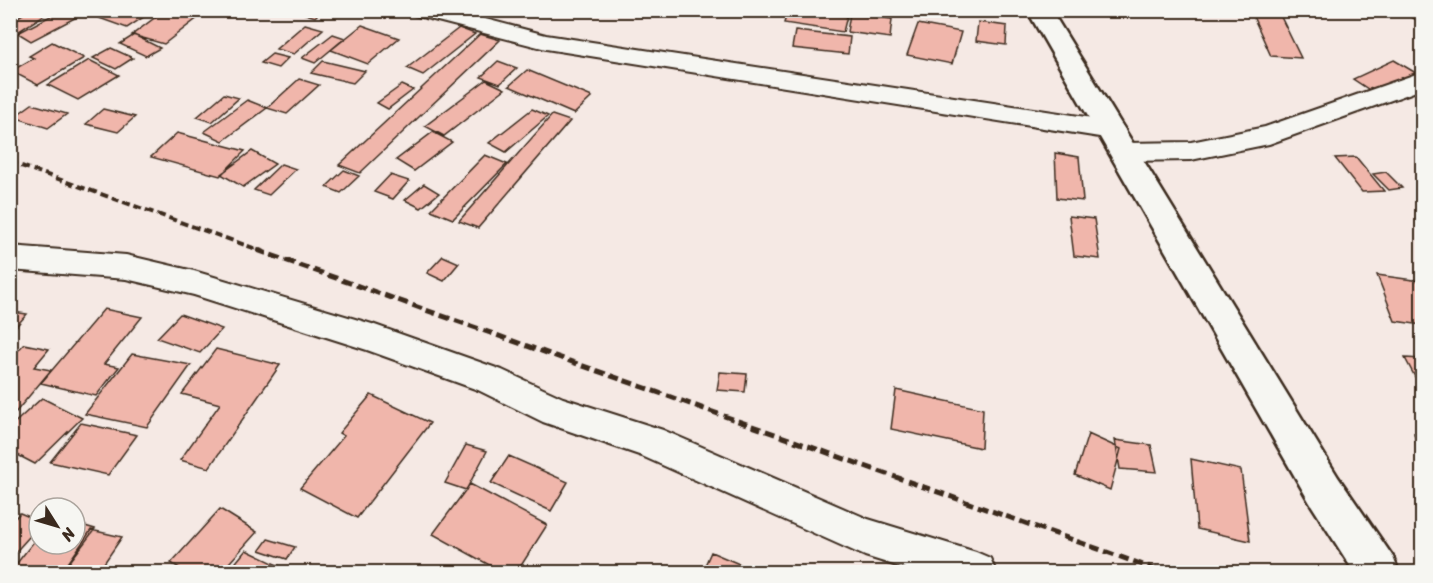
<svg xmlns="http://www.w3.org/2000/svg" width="1433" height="583" font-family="Sriracha,sans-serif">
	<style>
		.building { fill: #f0b6ab; stroke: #3b2a1e; stroke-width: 1.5 }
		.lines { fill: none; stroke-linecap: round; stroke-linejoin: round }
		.street-casing { stroke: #3b2a1e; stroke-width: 4 }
		.secondary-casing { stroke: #3b2a1e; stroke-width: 5 }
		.street { fill: #f6f6f2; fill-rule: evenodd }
		.secondary { fill: #f6f6f2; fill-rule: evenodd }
		.rail-far1 { stroke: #3b2a1e; stroke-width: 4; stroke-dasharray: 8 4; stroke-linecap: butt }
		.rail { stroke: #3b2a1e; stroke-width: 5; stroke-dasharray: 10 5; stroke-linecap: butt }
	</style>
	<rect width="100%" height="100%" fill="#f5e9e4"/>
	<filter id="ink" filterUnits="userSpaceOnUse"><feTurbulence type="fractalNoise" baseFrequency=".0167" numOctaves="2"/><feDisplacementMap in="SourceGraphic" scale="12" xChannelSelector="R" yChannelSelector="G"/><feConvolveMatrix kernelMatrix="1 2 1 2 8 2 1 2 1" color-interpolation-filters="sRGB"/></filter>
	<g filter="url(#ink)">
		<path class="building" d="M 29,10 L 52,10 L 10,37 L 10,22 Z
			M 62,10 L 90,10 L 31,41 L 18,33 Z
			M 93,10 L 143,10 L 150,13 L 127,28 L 88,14 Z
			M 165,10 L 186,11 L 208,10 L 164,44 L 132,35 Z
			M 293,10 L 322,10 L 315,17 Z
			M 788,10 L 806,10 L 847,16 L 843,32 L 784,23 Z
			M 1405,10 L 1422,12 L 1422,23 L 1402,12 Z
			M 850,14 L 892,19 L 890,38 L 847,32 Z
			M 1252,14 L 1280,15 L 1301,58 L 1271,56 Z
			M 978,22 L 1007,26 L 1006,45 L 976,41 Z
			M 305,24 L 323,29 L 294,54 L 276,49 Z
			M 918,24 L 961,32 L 952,64 L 907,55 Z
			M 362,25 L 399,38 L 368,64 L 331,50 Z
			M 459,28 L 475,34 L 423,75 L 407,68 Z
			M 795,31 L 850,37 L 848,54 L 792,48 Z
			M 333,34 L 345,38 L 315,63 L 302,58 Z
			M 480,34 L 500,40 L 360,173 L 339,165 Z
			M 134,35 L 160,48 L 146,56 L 120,44 Z
			M 52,42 L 84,58 L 38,85 L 11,71 L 34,58 L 29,56 Z
			M 111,48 L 133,58 L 116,69 L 93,58 Z
			M 272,54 L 288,58 L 278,68 L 261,63 Z
			M 89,60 L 119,75 L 78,100 L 48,85 Z
			M 1394,60 L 1416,73 L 1374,93 L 1353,79 Z
			M 323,61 L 365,71 L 353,83 L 311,73 Z
			M 498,61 L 517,68 L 500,84 L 481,77 Z
			M 527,70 L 592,97 L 574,114 L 509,86 Z
			M 299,79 L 319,85 L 287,114 L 267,108 Z
			M 486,80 L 505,89 L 444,136 L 425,126 Z
			M 402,85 L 413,90 L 388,109 L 377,103 Z
			M 224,94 L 239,98 L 212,122 L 197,117 Z
			M 247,100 L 267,108 L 223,141 L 204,132 Z
			M 32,104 L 67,114 L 48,128 L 14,117 Z
			M 103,109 L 135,117 L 118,132 L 86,124 Z
			M 532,109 L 548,116 L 506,152 L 489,143 Z
			M 552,115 L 570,121 L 478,228 L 459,221 Z
			M 433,132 L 452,142 L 414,171 L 396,160 Z
			M 177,133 L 245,151 L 220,176 L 151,157 Z
			M 252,151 L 275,164 L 243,187 L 221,174 Z
			M 1055,153 L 1079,157 L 1083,201 L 1057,198 Z
			M 485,155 L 507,164 L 453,219 L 431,210 Z
			M 1356,157 L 1384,191 L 1362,192 L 1335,158 Z
			M 281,164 L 296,169 L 269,195 L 254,190 Z
			M 344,170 L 359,176 L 341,193 L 326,187 Z
			M 1386,172 L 1402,188 L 1389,190 L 1373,174 Z
			M 390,175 L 409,181 L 393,199 L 374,192 Z
			M 424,184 L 439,193 L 421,208 L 405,200 Z
			M 1069,216 L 1094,219 L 1100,259 L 1074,256 Z
			M 443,256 L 459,263 L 444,281 L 427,273 Z
			M 1377,275 L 1420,281 L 1422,286 L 1422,325 L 1395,321 Z
			M 104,309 L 142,317 L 104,364 L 119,367 L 96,396 L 41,383 Z
			M 13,312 L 27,314 L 10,333 L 10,315 Z
			M 180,314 L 222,329 L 200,353 L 157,338 Z
			M 24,344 L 49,349 L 34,367 L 51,370 L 10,419 L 10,359 Z
			M 216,349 L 280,365 L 209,468 L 180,460 L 220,404 L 182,394 Z
			M 132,354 L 191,365 L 147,427 L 85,414 Z
			M 1405,358 L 1422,359 L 1422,377 L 1415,377 Z
			M 720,372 L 747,374 L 745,392 L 717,390 Z
			M 896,390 L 983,409 L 981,448 L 891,429 Z
			M 371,395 L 430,423 L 357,518 L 300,488 L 344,436 L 339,433 Z
			M 42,398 L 82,418 L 35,464 L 10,451 L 10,427 Z
			M 81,423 L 137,435 L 108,475 L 50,462 Z
			M 1414,433 L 1422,435 L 1422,472 Z
			M 1088,434 L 1121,449 L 1110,490 L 1075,475 Z
			M 1115,440 L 1151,445 L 1157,472 L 1120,469 Z
			M 466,445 L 487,451 L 466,490 L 445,483 Z
			M 509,456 L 568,482 L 551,511 L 491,483 Z
			M 1191,459 L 1241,470 L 1250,541 L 1197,529 Z
			M 470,484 L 547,525 L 517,572 L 502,572 L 433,534 Z
			M 220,509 L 257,532 L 221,572 L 186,572 L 171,563 Z
			M 20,513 L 39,521 L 39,526 L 10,558 L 10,523 Z
			M 75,523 L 95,529 L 62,572 L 10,572 L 39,535 L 39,544 L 75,544 Z
			M 91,530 L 122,537 L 98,572 L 62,572 Z
			M 268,539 L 295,547 L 287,559 L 260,550 Z
			M 246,550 L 292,572 L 228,572 Z
			M 711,552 L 758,572 L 702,572 Z"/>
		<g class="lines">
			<g class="street-casing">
				<path id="street" d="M 411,10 L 451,10 L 546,35 L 1112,121 L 1121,124 L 1125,130 L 1121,136 L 1112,139 L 546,49 L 414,15 Z
					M 1422,72 L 1422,89 L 1269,144 L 1191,160 L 1125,161 L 1115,159 L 1111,152 L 1115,145 L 1125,143 L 1191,142 L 1265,127 Z
					M 10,246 L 126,255 L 194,271 L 372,324 L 502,370 L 563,398 L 663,430 L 868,519 L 976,552 L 990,558 L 996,572 L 916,572 L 865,556 L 642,456 L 543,422 L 478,390 L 367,350 L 194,295 L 126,279 L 10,270 Z"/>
			</g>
			<g class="secondary-casing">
				<path id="secondary" d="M 1027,10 L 1051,10 L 1338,477 L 1393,557 L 1399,572 L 1354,572 L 1310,503 Z"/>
			</g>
			<use href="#street" class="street"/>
			<use href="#secondary" class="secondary"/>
			<path class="rail-far1" d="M 10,162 L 262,251"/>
			<path class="rail" d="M 257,250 L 1163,572"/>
		</g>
	</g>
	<rect width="1433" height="583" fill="none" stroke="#f6f6f2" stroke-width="36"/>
	<rect x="18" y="18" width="1397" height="547" fill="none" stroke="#3b2a1e" stroke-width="2" filter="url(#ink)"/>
	<g transform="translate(57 526) rotate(127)"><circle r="28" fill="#f6f6f2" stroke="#aba49d" stroke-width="1.5"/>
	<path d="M0-4.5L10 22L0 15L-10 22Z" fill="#3b2a1e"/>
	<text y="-9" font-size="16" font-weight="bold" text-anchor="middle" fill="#3b2a1e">N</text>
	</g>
</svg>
